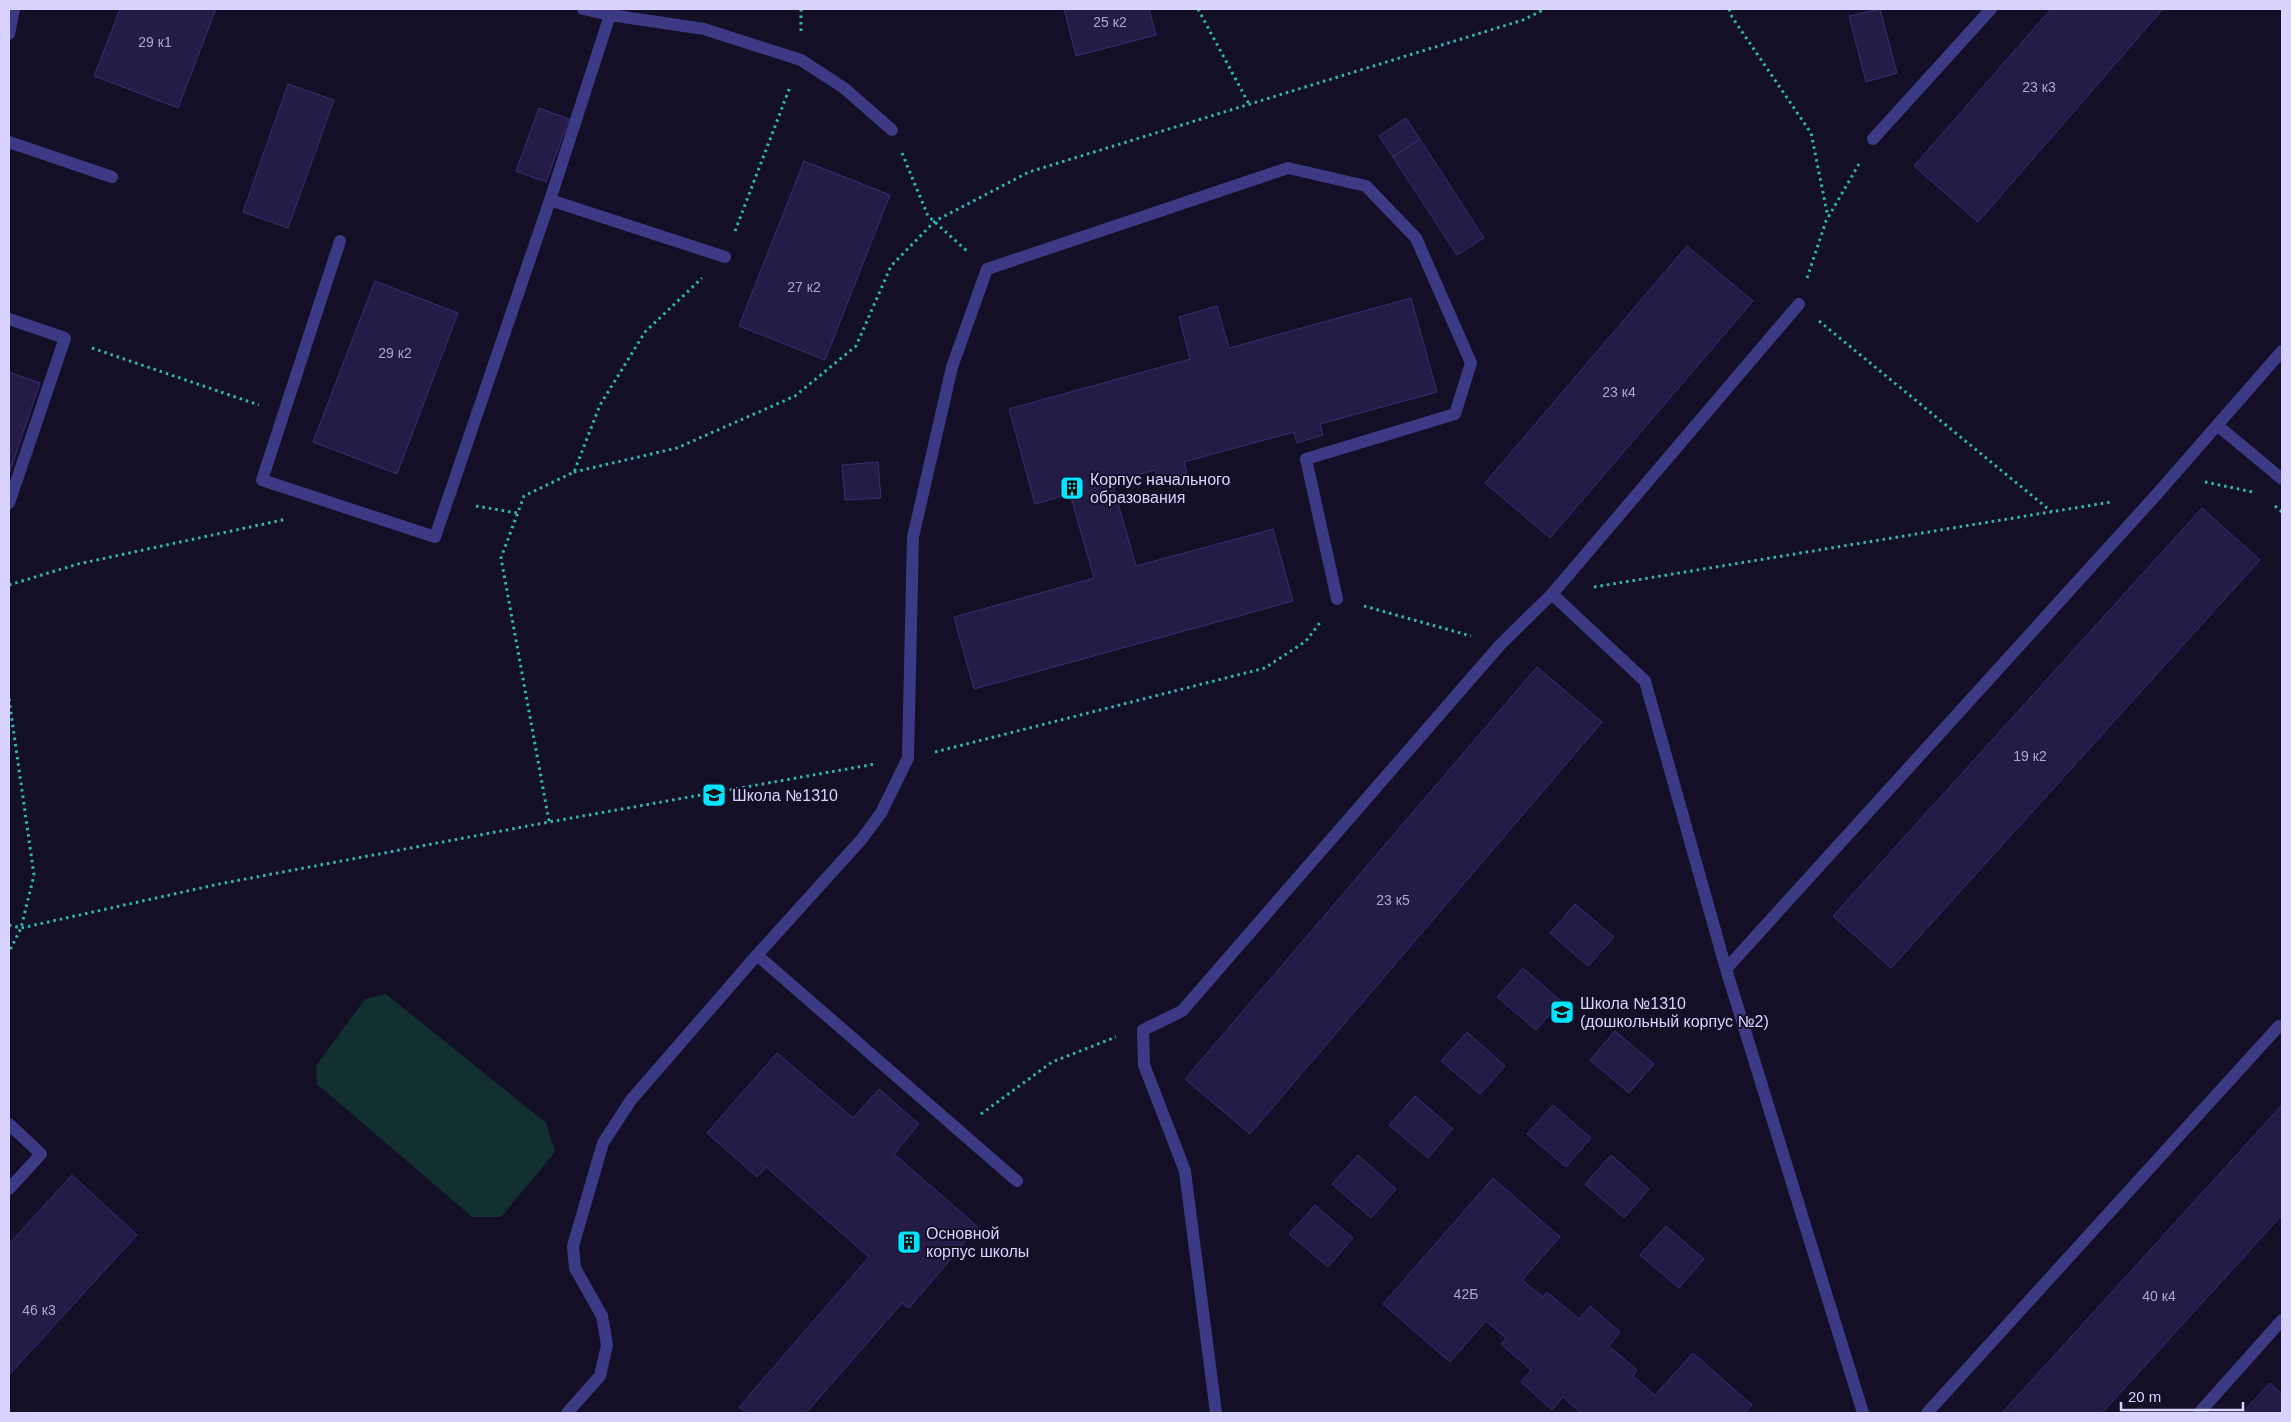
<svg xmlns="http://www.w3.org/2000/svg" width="2291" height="1422" font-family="Helvetica,sans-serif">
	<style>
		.green { fill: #12302f }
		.building { fill: #241b47; stroke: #3b2d73 }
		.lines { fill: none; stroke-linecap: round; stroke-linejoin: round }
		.path { stroke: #2fb8b0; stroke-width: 3; stroke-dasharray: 2.5 4; stroke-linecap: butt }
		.lane { stroke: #3d3a85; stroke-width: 12 }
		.labels { text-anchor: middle; stroke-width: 4; stroke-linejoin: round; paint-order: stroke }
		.number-label { font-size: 14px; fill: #aca6d1 }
		.poi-label { font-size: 16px; fill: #d9d4ff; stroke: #130f26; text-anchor: start }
	</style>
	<rect width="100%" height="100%" fill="#130f26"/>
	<path class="green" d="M 386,994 L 546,1123 L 555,1152 L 501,1217 L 472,1217 L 317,1084 L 316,1066 L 365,999 Z"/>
	<path class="building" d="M 120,9 L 216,9 L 178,108 L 94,76 Z
		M 1064,9 L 1149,9 L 1156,35 L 1076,56 Z
		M 1880,9 L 1897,73 L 1866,82 L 1849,16 Z
		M 2051,9 L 2163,9 L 1978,222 L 1914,166 Z
		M 288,84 L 334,100 L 288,228 L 243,212 Z
		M 539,108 L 569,119 L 546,182 L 516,171 Z
		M 1406,118 L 1420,139 L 1393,157 L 1379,136 Z
		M 1420,139 L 1484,238 L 1457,255 L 1393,157 Z
		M 804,161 L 890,195 L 825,360 L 739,326 Z
		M 1687,246 L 1753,301 L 1550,538 L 1485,483 Z
		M 375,281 L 458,313 L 397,474 L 313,442 Z
		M 1411,298 L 1437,392 L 1320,424 L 1323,435 L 1297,443 L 1294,432 L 1184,462 L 1187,473 L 1158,481 L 1155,470 L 1112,482 L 1136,566 L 1273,529 L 1293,601 L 974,689 L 954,617 L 1094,578 L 1070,494 L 1035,504 L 1009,409 L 1190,359 L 1179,317 L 1217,306 L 1229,348 Z
		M 9,372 L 40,383 L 9,474 Z
		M 878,462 L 881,498 L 845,500 L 842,465 Z
		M 2202,508 L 2260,560 L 1891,968 L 1833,916 Z
		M 1537,667 L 1602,722 L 1250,1134 L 1185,1079 Z
		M 1575,904 L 1614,937 L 1588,966 L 1550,933 Z
		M 1523,968 L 1561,1001 L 1536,1030 L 1497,997 Z
		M 1615,1031 L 1654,1064 L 1629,1093 L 1590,1060 Z
		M 1467,1032 L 1505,1066 L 1480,1094 L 1441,1061 Z
		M 777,1053 L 853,1118 L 879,1089 L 919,1124 L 894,1154 L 978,1227 L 909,1308 L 902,1303 L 806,1413 L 746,1413 L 739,1407 L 869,1257 L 766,1167 L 757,1177 L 707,1133 Z
		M 1415,1096 L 1453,1129 L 1428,1158 L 1389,1125 Z
		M 1553,1105 L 1591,1138 L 1566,1167 L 1527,1134 Z
		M 2282,1105 L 2282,1215 L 2102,1413 L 2002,1413 Z
		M 1358,1155 L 1396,1189 L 1371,1218 L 1332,1184 Z
		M 1611,1155 L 1649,1189 L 1624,1218 L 1585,1184 Z
		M 72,1175 L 137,1235 L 9,1375 L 9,1244 Z
		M 1493,1178 L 1560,1237 L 1522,1280 L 1543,1297 L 1547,1292 L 1579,1319 L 1590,1306 L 1620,1332 L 1609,1346 L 1637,1370 L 1633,1376 L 1655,1395 L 1693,1353 L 1752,1405 L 1745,1413 L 1581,1413 L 1563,1397 L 1552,1410 L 1521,1382 L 1531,1370 L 1501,1344 L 1506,1338 L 1486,1321 L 1450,1362 L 1383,1304 Z
		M 1315,1205 L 1353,1238 L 1328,1267 L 1289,1234 Z
		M 1666,1226 L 1704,1259 L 1679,1288 L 1640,1255 Z
		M 2270,1383 L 2282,1394 L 2282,1413 L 2242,1413 Z"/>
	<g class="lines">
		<path class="path" d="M 801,9 L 801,31
			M 1198,9 L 1249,104
			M 1729,9 L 1732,17 L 1811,133 L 1828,217
			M 902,153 L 928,216 L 968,252
			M 735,231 L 790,87
			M 1807,278 L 1826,221 L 1859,164
			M 1819,321 L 2052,512
			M 92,348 L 259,405
			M 574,472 L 677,448 L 795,396 L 856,346 L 891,266 L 935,221 L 1029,172 L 1523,20 L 1545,9
			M 2205,482 L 2253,492
			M 476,506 L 517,513
			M 2275,506 L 2282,512
			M 9,585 L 78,564 L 287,519
			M 1594,587 L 2111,502
			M 1364,606 L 1471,636
			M 9,699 L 34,875 L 21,928 L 9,952
			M 935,752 L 1265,668 L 1306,641 L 1322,620
			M 549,821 L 501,558 L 524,496 L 574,472 L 600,405 L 645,332 L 702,278
			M 9,925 L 21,928 L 219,884 L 549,822 L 875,764
			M 981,1114 L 1052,1062 L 1116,1037"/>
		<path class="lane" d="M 583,9 L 610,15 L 550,200 L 725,257
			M 614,9 L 610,15 L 704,29 L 801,60 L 844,88 L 892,130
			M 9,34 L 14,9
			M 1873,139 L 1991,9
			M 9,142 L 112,177
			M 340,241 L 262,480 L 435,537 L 550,200
			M 9,319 L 65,338 L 9,503
			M 2217,425 L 2282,479
			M 1552,594 L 1645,681 L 1726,969 L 1863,1413
			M 757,955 L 1017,1181
			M 1726,969 L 2157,494 L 2282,351
			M 9,1124 L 41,1154 L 9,1189
			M 567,1413 L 600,1376 L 607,1345 L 602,1316 L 575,1268 L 573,1246 L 603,1143 L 631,1100 L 757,955 L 861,840 L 881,813 L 908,758 L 913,537 L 952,367 L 987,269 L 1288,168 L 1366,186 L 1416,238 L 1471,363 L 1455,414 L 1306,459 L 1337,599
			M 1216,1413 L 1185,1171 L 1144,1065 L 1143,1030 L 1182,1011 L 1500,645 L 1552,594 L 1799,304
			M 1927,1413 L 2279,1026
			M 2199,1413 L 2282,1320"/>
	</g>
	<defs>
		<g id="building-square" transform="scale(1.25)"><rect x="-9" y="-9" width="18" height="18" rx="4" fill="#00e5ff" stroke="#130f26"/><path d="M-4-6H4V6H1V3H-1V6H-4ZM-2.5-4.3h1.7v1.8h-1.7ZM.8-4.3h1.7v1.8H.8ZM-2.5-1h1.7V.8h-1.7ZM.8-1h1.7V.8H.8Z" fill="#111"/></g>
		<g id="school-square" transform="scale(1.25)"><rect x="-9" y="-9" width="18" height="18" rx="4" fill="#00e5ff" stroke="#130f26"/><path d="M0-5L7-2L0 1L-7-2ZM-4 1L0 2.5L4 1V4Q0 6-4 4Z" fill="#111"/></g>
	</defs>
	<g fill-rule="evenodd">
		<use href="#building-square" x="1072" y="488"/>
		<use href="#school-square" x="714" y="795"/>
		<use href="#school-square" x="1562" y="1012"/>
		<use href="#building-square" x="909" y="1242"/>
	</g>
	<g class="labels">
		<g class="number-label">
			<text x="1110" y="27">25 к2</text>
			<text x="155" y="47">29 к1</text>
			<text x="2039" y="92">23 к3</text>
			<text x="804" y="292">27 к2</text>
			<text x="395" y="358">29 к2</text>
			<text x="1619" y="397">23 к4</text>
			<text x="2030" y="761">19 к2</text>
			<text x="1393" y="905">23 к5</text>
			<text x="1466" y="1299">42Б</text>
			<text x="2159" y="1301">40 к4</text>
			<text x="39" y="1315">46 к3</text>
		</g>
		<g class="poi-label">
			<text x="1090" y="485">Корпус начального<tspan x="1090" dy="18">образования</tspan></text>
			<text x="732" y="801">Школа №1310</text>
			<text x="1580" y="1009">Школа №1310<tspan x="1580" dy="18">(дошкольный корпус №2)</tspan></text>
			<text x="926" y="1239">Основной<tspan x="926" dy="18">корпус школы</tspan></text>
		</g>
	</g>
	<rect width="2291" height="1422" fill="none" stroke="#d9d4ff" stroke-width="20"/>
	<path d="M2121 1402v8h122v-8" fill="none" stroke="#d9d4ff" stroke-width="2.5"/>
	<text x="2128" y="1402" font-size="15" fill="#d9d4ff" stroke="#130f26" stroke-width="4" paint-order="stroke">20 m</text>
</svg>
